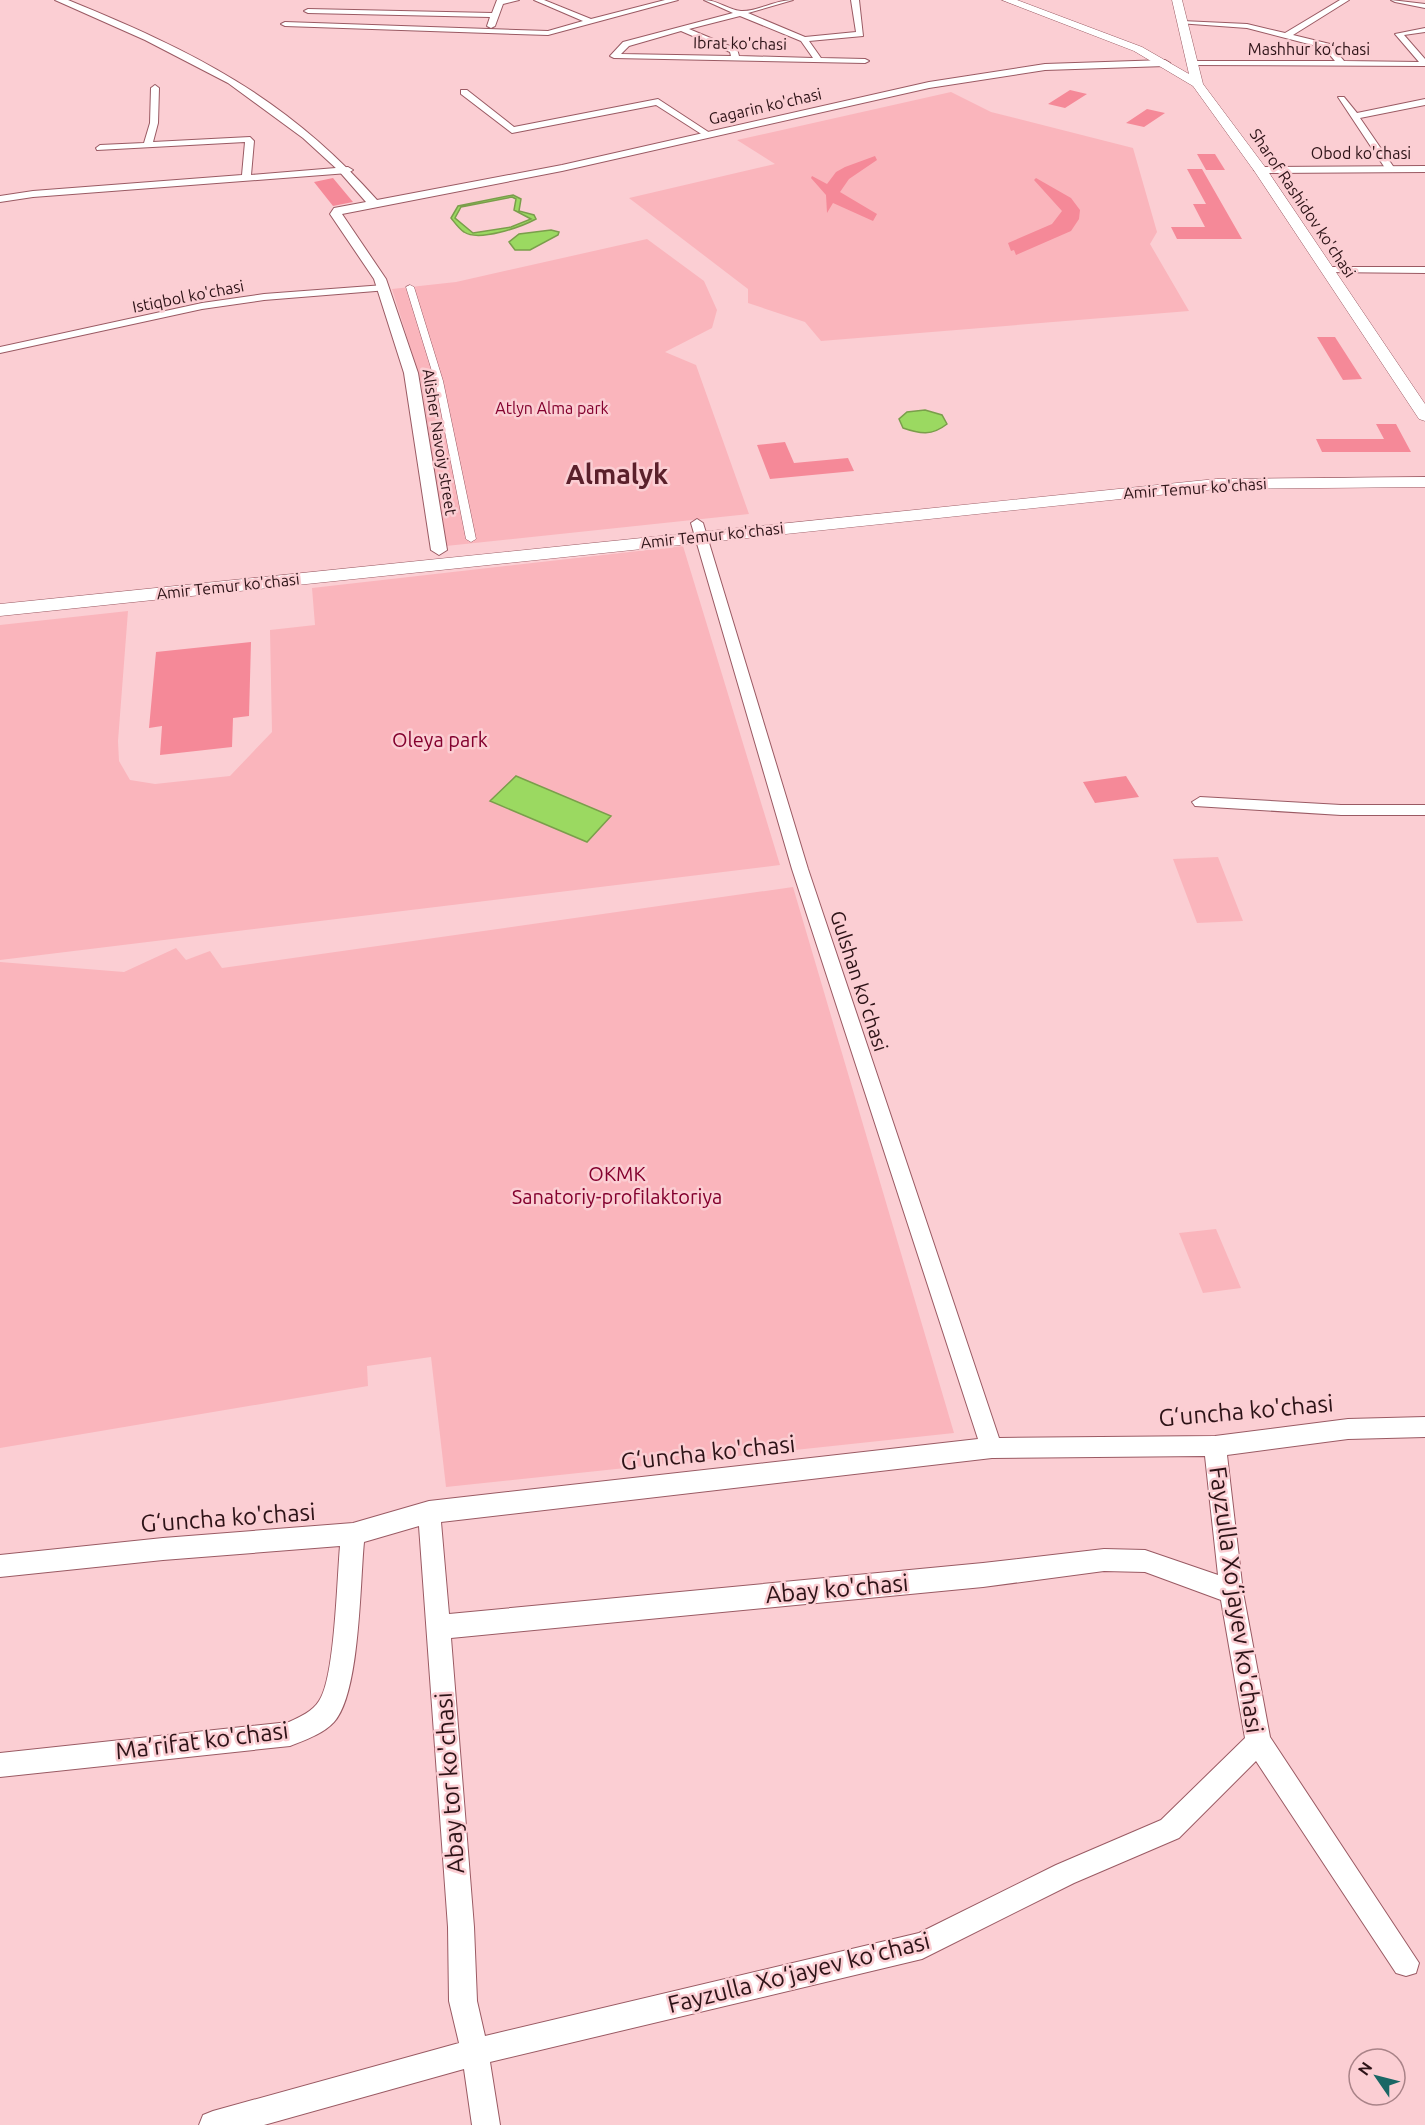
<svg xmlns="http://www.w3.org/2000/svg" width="1425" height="2125" font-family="Ubuntu,sans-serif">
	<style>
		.green { fill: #fab5bc }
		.water { fill: #9bd961; stroke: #7a9e4b; stroke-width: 1.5; fill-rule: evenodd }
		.building { fill: #f58998 }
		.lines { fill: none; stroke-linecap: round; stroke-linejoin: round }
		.pedestrian-casing { stroke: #9a5a63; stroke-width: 1 }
		.minor-casing { stroke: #9a5a63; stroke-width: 2 }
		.tertiary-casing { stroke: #9a5a63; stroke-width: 2 }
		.secondary-casing { stroke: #9a5a63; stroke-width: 1 }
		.pedestrian { fill: #fff; fill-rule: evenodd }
		.minor { fill: #fff; fill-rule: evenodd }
		.tertiary { fill: #fff; fill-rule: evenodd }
		.secondary { fill: #fff; fill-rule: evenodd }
		.labels { text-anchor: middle; stroke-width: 5; stroke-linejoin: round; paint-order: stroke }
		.far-street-label { font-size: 16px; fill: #2d1317; stroke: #fbced3 }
		.far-park-label { font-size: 16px; fill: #83002e; stroke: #fbced3 }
		.park-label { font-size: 20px; fill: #83002e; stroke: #fbced3 }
		.street-label { font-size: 20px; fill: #2d1317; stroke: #fbced3 }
		.near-street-label { font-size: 24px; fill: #2d1317; stroke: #fbced3 }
		.far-town-label { font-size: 27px; font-weight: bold; fill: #5a202b; stroke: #fbced3 }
	</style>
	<rect width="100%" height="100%" fill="#fbced3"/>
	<path class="green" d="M 951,92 L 991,112 L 1133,148 L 1157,232 L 1150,244 L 1189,311 L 821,341 L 805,322 L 748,303 L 748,289 L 629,198 L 775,164 L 737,140 Z
		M 647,239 L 704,281 L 717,310 L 712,328 L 665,352 L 696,365 L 749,514 L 446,546 L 421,382 L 392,289 L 456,282 Z
		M 683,546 L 780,865 L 0,960 L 0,625 L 128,611 L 118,741 L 119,761 L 130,780 L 155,784 L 230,776 L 272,732 L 270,630 L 315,625 L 312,588 Z
		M 1218,857 L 1243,921 L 1197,923 L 1173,859 Z
		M 793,887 L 954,1433 L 446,1487 L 431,1357 L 367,1366 L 368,1386 L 0,1448 L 0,962 L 124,972 L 176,948 L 186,960 L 210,951 L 222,968 Z
		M 1216,1229 L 1241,1288 L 1203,1293 L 1179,1233 Z"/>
	<path class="water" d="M 513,195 L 521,199 L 519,211 L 534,215 L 536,219 C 521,227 479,242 464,232 C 459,229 455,223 451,218 L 458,206 ZM 512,197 L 516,199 L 514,210 L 531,219 L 511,227 L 473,233 L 455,218 L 461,207 Z
		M 551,230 L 559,232 L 558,235 L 530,250 L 515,250 L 509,242 L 519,234 Z
		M 925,410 L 942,415 L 947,424 C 932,436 920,434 903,428 L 899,419 L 907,412 Z
		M 516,776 L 611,816 L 587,842 L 490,801 Z"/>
	<path class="building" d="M 1070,90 L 1087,94 L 1065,108 L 1048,104 Z
		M 1147,109 L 1165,113 L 1144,127 L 1126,123 Z
		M 1197,154 L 1215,154 L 1225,170 L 1206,170 Z
		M 875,156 L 877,160 L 849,179 L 840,192 L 877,214 L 873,221 L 833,203 L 827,213 L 826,195 L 811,178 L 812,176 L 827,184 L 836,172 L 845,167 Z
		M 1187,169 L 1202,169 L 1242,239 L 1177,239 L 1171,227 L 1205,227 L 1193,204 L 1206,204 Z
		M 333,178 L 353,202 L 333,206 L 314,182 Z
		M 1036,178 L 1071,198 L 1080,210 L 1079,219 L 1071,231 L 1016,255 L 1014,250 L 1011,251 L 1008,243 L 1052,224 L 1062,211 L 1034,180 Z
		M 1317,337 L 1335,337 L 1362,379 L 1343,380 Z
		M 1376,424 L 1396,424 L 1411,452 L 1322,452 L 1316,439 L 1384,439 Z
		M 785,442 L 794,463 L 848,458 L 854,471 L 770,479 L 757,445 Z
		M 251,642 L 249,716 L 233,718 L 232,747 L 160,755 L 162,726 L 149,728 L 156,652 Z
		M 1126,776 L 1139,797 L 1095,803 L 1083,782 Z"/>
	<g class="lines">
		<g class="pedestrian-casing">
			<path id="pedestrian" d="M 410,285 L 414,287 L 443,381 L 476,539 L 471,542 L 466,539 L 435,381 L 406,287 Z"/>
		</g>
		<g class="minor-casing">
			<path id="minor" d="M 497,0 L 519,0 L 503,4 L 495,26 L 491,28 L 487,26 L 490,17 L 308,13 L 304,11 L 308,9 L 492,13 Z
				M 534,0 L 544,0 L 591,19 L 665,0 L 678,0 L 548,35 L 285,26 L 281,24 L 285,22 L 548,31 L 583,21 Z
				M 704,0 C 718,0 728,10 741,11 C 756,12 775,0 793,0 L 748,13 L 805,37 L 856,32 L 851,0 L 859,0 L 863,36 L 809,41 L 821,58 L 865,59 L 869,61 L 865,63 L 614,58 L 610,56 L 623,42 L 733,13 ZM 740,16 L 801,41 L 813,58 L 739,56 L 737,49 L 689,29 ZM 681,31 L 730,52 L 731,56 L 621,54 L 629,46 Z
				M 1340,0 L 1349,0 L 1293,35 L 1330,44 L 1344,61 L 1419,62 L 1395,34 L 1425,28 L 1425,32 L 1404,35 L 1425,59 L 1425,66 L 1192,65 L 1188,63 L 1192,61 L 1335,61 L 1324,48 L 1247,28 L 1178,23 L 1182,21 L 1247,24 L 1285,33 Z
				M 1391,0 L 1425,4 L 1425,8 L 1395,2 Z
				M 155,85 L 159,88 L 158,123 L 153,142 L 250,137 L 254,141 L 251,175 L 348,167 L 353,170 L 348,173 L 33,197 L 0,202 L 0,196 L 33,191 L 242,175 L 245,142 L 97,150 L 96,148 L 100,145 L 144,143 L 150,123 L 151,88 Z
				M 461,90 L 467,90 L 514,127 L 658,99 L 713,135 L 706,137 L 656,105 L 512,133 L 461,94 Z
				M 1338,97 L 1344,97 L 1357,113 L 1425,99 L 1425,105 L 1360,118 L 1395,169 L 1393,171 L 1387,171 Z
				M 1328,267 L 1425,267 L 1425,273 L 1324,272 L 1323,270 Z
				M 384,285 L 388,286 L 388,290 L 264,300 L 202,309 L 0,353 L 0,347 L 202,303 L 264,294 Z
				M 697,519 L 703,523 L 808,869 L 999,1438 L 1215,1436 L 1348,1419 L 1425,1417 L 1425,1437 L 1348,1439 L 1227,1455 L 1243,1592 L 1270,1737 L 1419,1963 L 1416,1973 L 1406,1976 L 1396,1973 L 1256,1761 L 1179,1838 L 1074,1883 L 922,1959 L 490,2062 L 500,2125 L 472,2125 L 464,2069 L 264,2125 L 199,2125 L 203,2115 L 213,2111 L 459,2043 L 449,2001 L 448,1927 L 419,1526 L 364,1542 C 360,1582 360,1694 334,1722 C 323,1734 305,1740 290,1746 L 0,1777 L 0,1753 L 289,1722 C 300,1717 313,1711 319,1701 C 335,1679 337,1578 340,1546 L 163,1560 L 0,1577 L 0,1555 L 163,1538 L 353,1523 L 429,1501 L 978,1439 L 792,869 L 691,523 ZM 1205,1456 L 1218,1575 L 1145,1550 L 1104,1549 L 983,1563 L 449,1614 L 441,1522 L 992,1458 ZM 1104,1571 L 1145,1572 L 1221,1600 L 1245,1738 L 1161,1820 L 1056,1865 L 919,1933 L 485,2036 L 477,2001 L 474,1927 L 451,1638 L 983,1587 Z
				M 1200,797 L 1341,805 L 1425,805 L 1425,815 L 1341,815 L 1195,806 L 1192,802 Z"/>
		</g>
		<g class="tertiary-casing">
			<path id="tertiary" d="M 55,0 L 68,0 C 193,51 286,97 377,200 L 562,165 L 929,82 L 1045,64 L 1165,60 L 1170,63 L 1165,66 L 1045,70 L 929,88 L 562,171 L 342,214 L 386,279 L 418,373 L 447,550 L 439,555 L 431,550 L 404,373 L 374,279 L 330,214 L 334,208 L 366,202 L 338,170 L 303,138 L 228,83 L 145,40 Z
				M 1425,166 L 1425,172 L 1260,173 L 1254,170 L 1260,167 Z"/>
		</g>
		<g class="secondary-casing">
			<path id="secondary" d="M 1002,0 L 1017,0 L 1142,47 L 1189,74 L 1172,0 L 1182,0 L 1203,84 L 1265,167 L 1425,404 L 1425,421 L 1419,419 L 1255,172 L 1193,86 L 1134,51 Z
				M 1425,477 L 1425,487 L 1216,489 L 0,616 L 0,604 L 1216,479 Z"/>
		</g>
		<use href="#pedestrian" class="pedestrian"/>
		<use href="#minor" class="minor"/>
		<use href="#tertiary" class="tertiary"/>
		<use href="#secondary" class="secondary"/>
	</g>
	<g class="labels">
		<g class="far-street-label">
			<text transform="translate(740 43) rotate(1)" y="6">Ibrat ko'chasi</text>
			<text x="1309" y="55">Mashhur ko‘chasi</text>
			<text transform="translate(765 106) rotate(-13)" y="6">Gagarin ko'chasi</text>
			<text x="1361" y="159">Obod ko'chasi</text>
			<text transform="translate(1303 203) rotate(56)" y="6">Sharof Rashidov ko'chasi</text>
			<text transform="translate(188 296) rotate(-11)" y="6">Istiqbol ko'chasi</text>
			<text transform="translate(440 442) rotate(81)" y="6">Alisher Navoiy street</text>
			<text transform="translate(1195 488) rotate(-4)" y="6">Amir Temur ko'chasi</text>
			<text transform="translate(712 535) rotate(-6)" y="6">Amir Temur ko'chasi</text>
			<text transform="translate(228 586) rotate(-6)" y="6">Amir Temur ko'chasi</text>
		</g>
		<g class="far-park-label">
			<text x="552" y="414">Atlyn Alma park</text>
		</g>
		<g class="park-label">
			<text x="440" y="747">Oleya park</text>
			<text x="617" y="1181">OKMK<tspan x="617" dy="23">Sanatoriy-profilaktoriya</tspan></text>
		</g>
		<g class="street-label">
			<text transform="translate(859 981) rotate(72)" y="7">Gulshan ko'chasi</text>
		</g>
		<g class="near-street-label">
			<text transform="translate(1246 1411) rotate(-5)" y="8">G‘uncha ko'chasi</text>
			<text transform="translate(708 1453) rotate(-6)" y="8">G‘uncha ko'chasi</text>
			<text transform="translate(228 1518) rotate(-4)" y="8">G‘uncha ko'chasi</text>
			<text transform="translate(837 1589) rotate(-5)" y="8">Abay ko'chasi</text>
			<text transform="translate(1236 1600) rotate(82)" y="8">Fayzulla Xo‘jayev ko'chasi</text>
			<text transform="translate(202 1741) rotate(-7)" y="8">Ma’rifat ko'chasi</text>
			<text transform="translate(450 1783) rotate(-94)" y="8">Abay tor ko'chasi</text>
			<text transform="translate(799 1973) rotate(-14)" y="8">Fayzulla Xo‘jayev ko'chasi</text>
		</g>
		<g class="far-town-label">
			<text x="617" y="484">Almalyk</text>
		</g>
	</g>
	<g transform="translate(1377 2077) rotate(305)"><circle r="28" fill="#fbced3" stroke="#a98388" stroke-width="1.5"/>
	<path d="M0-4.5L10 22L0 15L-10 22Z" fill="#1a6765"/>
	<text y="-9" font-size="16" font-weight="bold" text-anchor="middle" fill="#2d1317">N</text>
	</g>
</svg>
